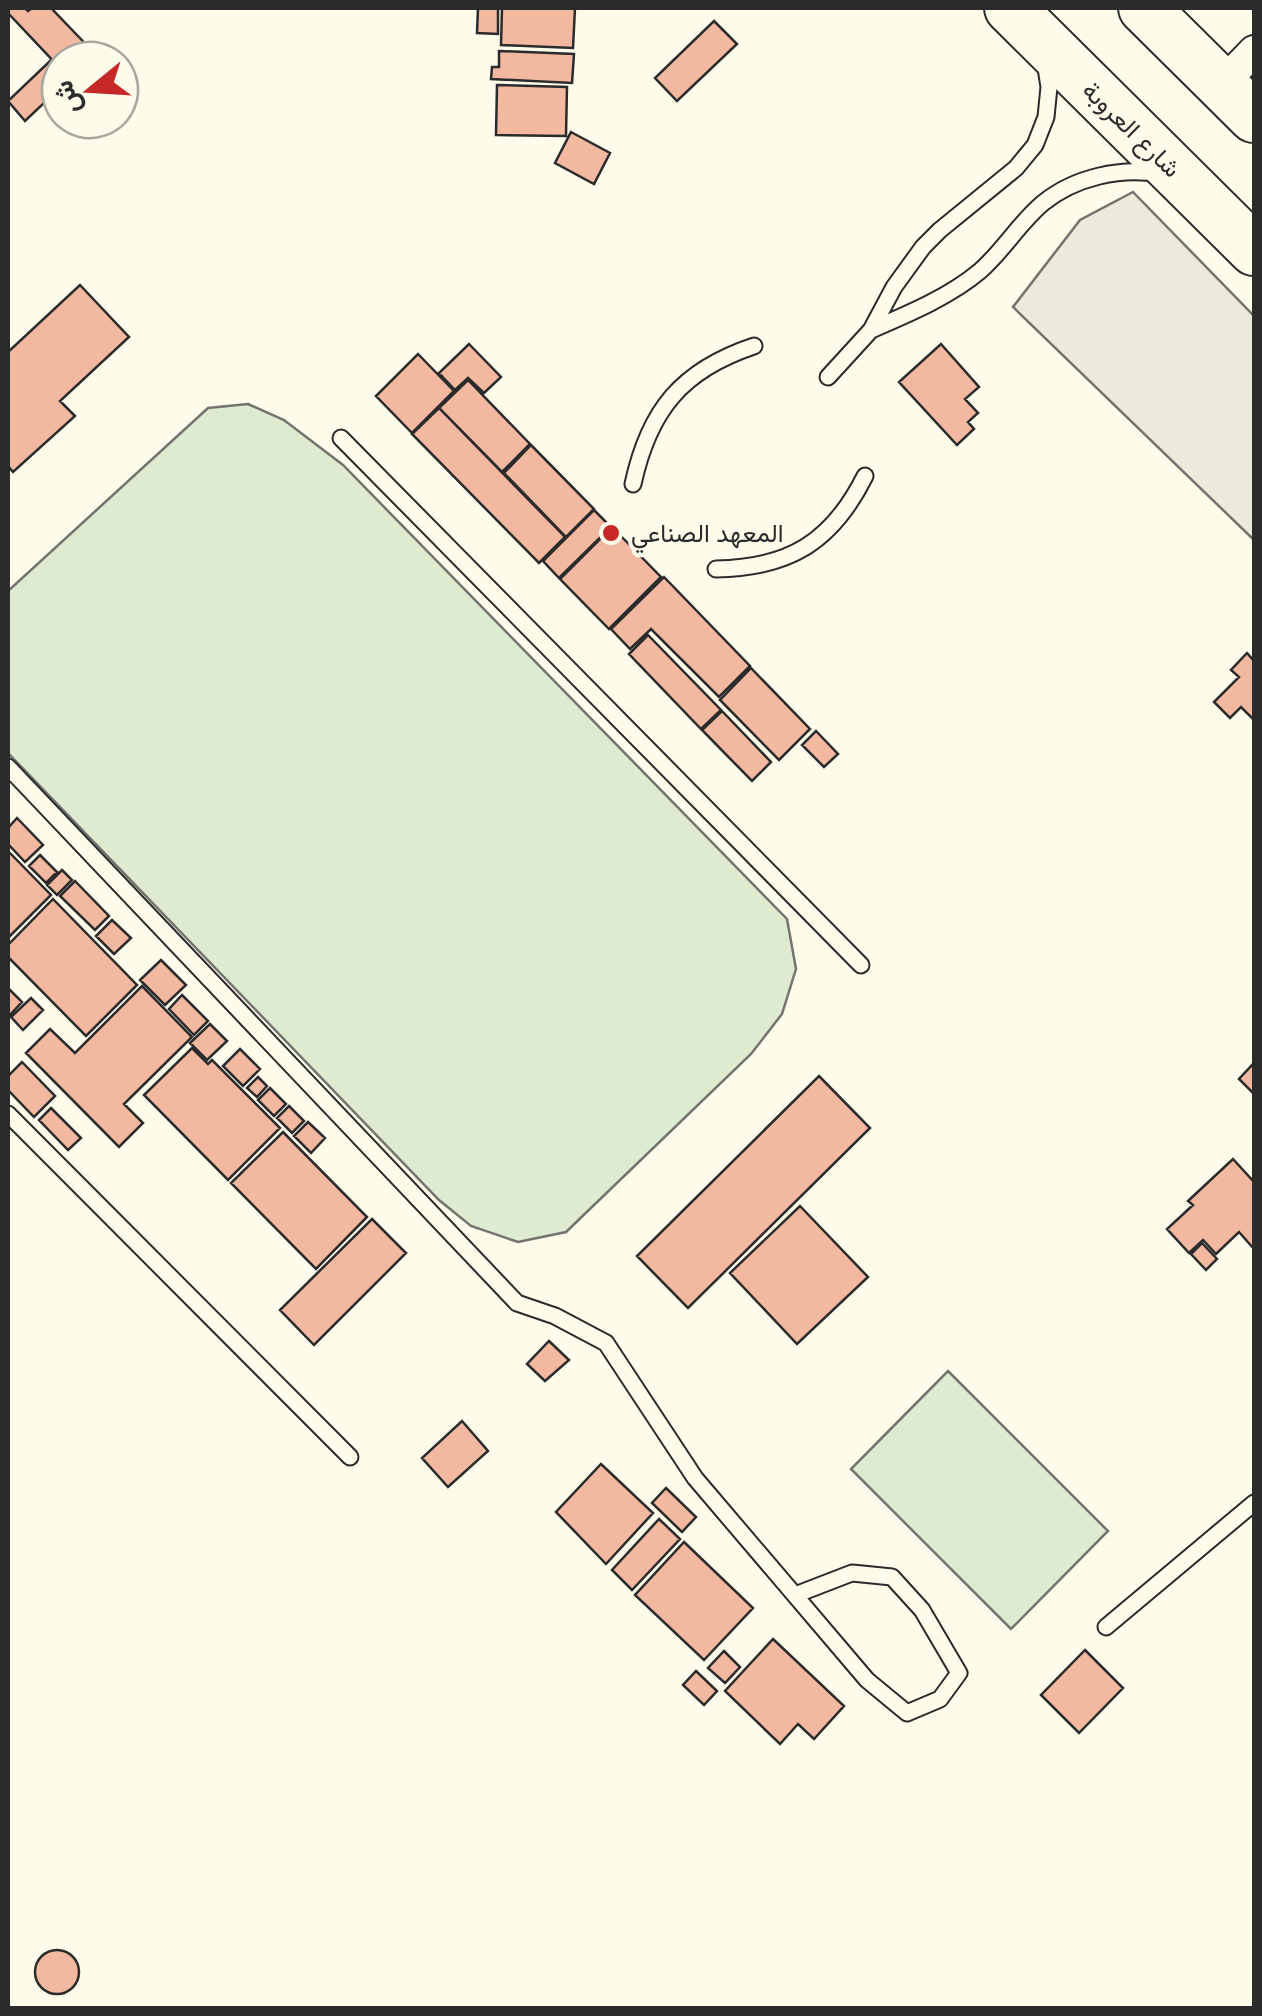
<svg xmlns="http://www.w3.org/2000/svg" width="1262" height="2016" font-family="'Open Sans',Vazirmatn,sans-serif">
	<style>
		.green { fill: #deebd1; stroke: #74746e; stroke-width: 2.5 }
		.parking { fill: #eceadb; stroke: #74746e; stroke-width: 2.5 }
		.building { fill: #f2b8a0; stroke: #2b2b2b; stroke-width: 2.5 }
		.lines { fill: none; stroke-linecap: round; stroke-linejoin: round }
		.service-casing { stroke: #2b2b2b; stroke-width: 19 }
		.minor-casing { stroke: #2b2b2b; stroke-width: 34 }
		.trunk-casing { stroke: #2b2b2b; stroke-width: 54 }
		.service { stroke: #fdfbea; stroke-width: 15 }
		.minor { stroke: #fdfbea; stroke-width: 30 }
		.trunk { stroke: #fdfbea; stroke-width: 50 }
		.poi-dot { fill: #c62828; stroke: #fdfbea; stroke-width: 4 }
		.labels { text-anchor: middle; stroke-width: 8; stroke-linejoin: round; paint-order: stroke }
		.street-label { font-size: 25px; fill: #2b2b2b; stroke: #fdfbea }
		.poi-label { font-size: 25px; fill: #2b2b2b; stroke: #fdfbea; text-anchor: start }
	</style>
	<rect width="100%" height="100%" fill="#fdfbea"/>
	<path class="green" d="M 248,404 L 284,420 L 343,465 L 787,919 L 796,969 L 782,1014 L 751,1054 L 566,1232 L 518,1242 L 471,1226 L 439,1200 L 8,753 L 8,591 L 208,408 Z
		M 948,1371 L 1108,1531 L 1011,1629 L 851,1469 Z"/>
	<path class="parking" d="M 1133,192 L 1254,316 L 1254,540 L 1013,307 L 1080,220 Z"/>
	<path class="building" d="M 8,8 L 25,8 L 28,11 L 32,8 L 51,8 L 100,59 L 60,60 L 60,68 L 8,13 Z
		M 478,8 L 498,8 L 498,34 L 477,33 Z
		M 502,8 L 575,8 L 573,48 L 501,45 Z
		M 714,21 L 737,44 L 677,101 L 655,78 Z
		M 499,51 L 574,54 L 572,83 L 491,79 L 492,67 L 499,67 Z
		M 50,61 L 60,72 L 60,88 L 25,121 L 8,101 Z
		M 497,85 L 567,87 L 566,136 L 496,135 Z
		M 571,132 L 610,153 L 594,184 L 555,163 Z
		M 80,285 L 129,337 L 60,401 L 75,416 L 13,472 L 8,466 L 8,352 Z
		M 469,344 L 501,377 L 484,393 L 468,378 L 455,390 L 439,373 Z
		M 941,344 L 979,387 L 965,399 L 978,413 L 968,422 L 974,429 L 957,445 L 899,382 Z
		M 418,354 L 454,391 L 412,433 L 376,396 Z
		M 468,380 L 530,444 L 502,472 L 439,408 Z
		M 439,408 L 565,537 L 539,563 L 412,434 Z
		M 531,445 L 594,509 L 566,537 L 504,473 Z
		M 594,510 L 611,527 L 559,578 L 543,561 Z
		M 612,527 L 661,577 L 609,629 L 560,579 Z
		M 664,577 L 750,666 L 719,697 L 651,629 L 630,649 L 611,629 Z
		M 648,635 L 721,710 L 701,729 L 629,654 Z
		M 1247,653 L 1254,661 L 1254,720 L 1241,707 L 1230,718 L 1214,702 L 1239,677 L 1231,670 Z
		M 751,668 L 810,729 L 779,760 L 720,700 Z
		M 722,711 L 771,762 L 752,781 L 702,730 Z
		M 816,731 L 838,754 L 824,767 L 802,745 Z
		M 17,818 L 43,845 L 25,862 L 8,844 L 8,828 Z
		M 8,851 L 51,895 L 8,938 Z
		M 40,855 L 57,872 L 46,883 L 29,866 Z
		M 62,870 L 72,880 L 57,895 L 47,885 Z
		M 75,881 L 109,916 L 95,930 L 60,896 Z
		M 53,899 L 137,985 L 86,1036 L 8,957 L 8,945 Z
		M 112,920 L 131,938 L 114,954 L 96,936 Z
		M 161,960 L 186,985 L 165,1005 L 140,980 Z
		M 142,986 L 192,1037 L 124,1104 L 143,1123 L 119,1147 L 26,1053 L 50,1029 L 75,1053 Z
		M 8,988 L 22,1002 L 8,1017 Z
		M 182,995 L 208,1021 L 194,1035 L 169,1009 Z
		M 31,998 L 43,1010 L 23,1030 L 11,1017 Z
		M 210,1024 L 227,1041 L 207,1060 L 190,1043 Z
		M 192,1048 L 208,1064 L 212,1060 L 280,1128 L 228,1180 L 144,1095 Z
		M 240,1049 L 260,1069 L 243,1086 L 223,1066 Z
		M 22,1062 L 55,1096 L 34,1117 L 8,1090 L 8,1076 Z
		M 1254,1063 L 1254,1094 L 1239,1079 Z
		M 819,1076 L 870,1128 L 688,1308 L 637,1256 Z
		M 258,1077 L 267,1086 L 257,1097 L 247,1088 Z
		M 270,1088 L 286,1104 L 274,1116 L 258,1100 Z
		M 289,1106 L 304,1121 L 292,1133 L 277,1118 Z
		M 51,1108 L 81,1138 L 68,1150 L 39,1120 Z
		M 308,1122 L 325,1138 L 311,1153 L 294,1136 Z
		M 283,1132 L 367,1217 L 316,1269 L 231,1183 Z
		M 1233,1159 L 1254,1182 L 1254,1249 L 1239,1232 L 1216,1254 L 1203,1240 L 1189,1253 L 1167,1229 L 1193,1205 L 1188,1201 Z
		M 800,1206 L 868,1277 L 797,1344 L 730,1273 Z
		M 372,1219 L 406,1253 L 314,1345 L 280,1310 Z
		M 1202,1243 L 1217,1259 L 1206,1270 L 1191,1254 Z
		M 549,1341 L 569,1360 L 545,1381 L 527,1364 Z
		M 462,1421 L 488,1451 L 448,1487 L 422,1458 Z
		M 601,1464 L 653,1513 L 606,1564 L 556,1512 Z
		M 666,1488 L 696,1517 L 682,1532 L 652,1503 Z
		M 659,1519 L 680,1539 L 632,1590 L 612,1570 Z
		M 684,1542 L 753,1608 L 704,1660 L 635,1595 Z
		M 773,1639 L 844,1706 L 814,1739 L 798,1724 L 780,1744 L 725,1691 Z
		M 1085,1650 L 1123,1688 L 1079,1733 L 1041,1695 Z
		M 724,1651 L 740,1667 L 725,1683 L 708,1668 Z
		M 696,1671 L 717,1691 L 704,1705 L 683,1685 Z
		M35 1972a22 22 0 1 1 44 0a22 22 0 1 1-44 0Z"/>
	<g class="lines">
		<g class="service-casing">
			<path id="service" d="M 871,330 C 908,314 949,297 980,271 C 1003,251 1020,222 1043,203 C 1075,177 1121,167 1160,174
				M 828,377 L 871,330 L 894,287 L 923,247 L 940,230 L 1016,168 L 1035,145 L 1046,117 L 1049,87 L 1045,61
				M 341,438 L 861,965
				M 633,484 C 649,410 682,370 754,346
				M 716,569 C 789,568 832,542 865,476
				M 8,767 L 517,1303 L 555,1316 L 606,1343 L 695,1478 L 867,1680 L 907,1713 L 940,1699 L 959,1673 L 922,1610 L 892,1577 L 852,1573 L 795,1595
				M 8,1114 L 350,1457
				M 1106,1627 L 1254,1503"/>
		</g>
		<g class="minor-casing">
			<path id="minor" d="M 1222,84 L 1254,51"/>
		</g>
		<g class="trunk-casing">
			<path id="trunk" d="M 1010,8 L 1254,250
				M 1144,8 L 1254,117"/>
		</g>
		<use href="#service" class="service"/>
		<use href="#minor" class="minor"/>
		<use href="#trunk" class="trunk"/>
	</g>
	<circle class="poi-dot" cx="611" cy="533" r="10"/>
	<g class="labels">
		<g class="street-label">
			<text transform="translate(1132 129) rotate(44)" y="9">شارع العروبة</text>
		</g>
		<g class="poi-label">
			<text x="631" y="542">المعهد الصناعي</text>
		</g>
	</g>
	<rect width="1262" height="2016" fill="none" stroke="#2b2b2b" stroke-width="20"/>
	<g transform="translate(90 90) rotate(252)"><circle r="48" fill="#fdfbea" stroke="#a9a89e" stroke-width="2.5"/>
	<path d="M0-8L18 38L0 25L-18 38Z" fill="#c62828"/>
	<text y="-15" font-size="28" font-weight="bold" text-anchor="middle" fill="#2b2b2b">ش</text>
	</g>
</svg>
